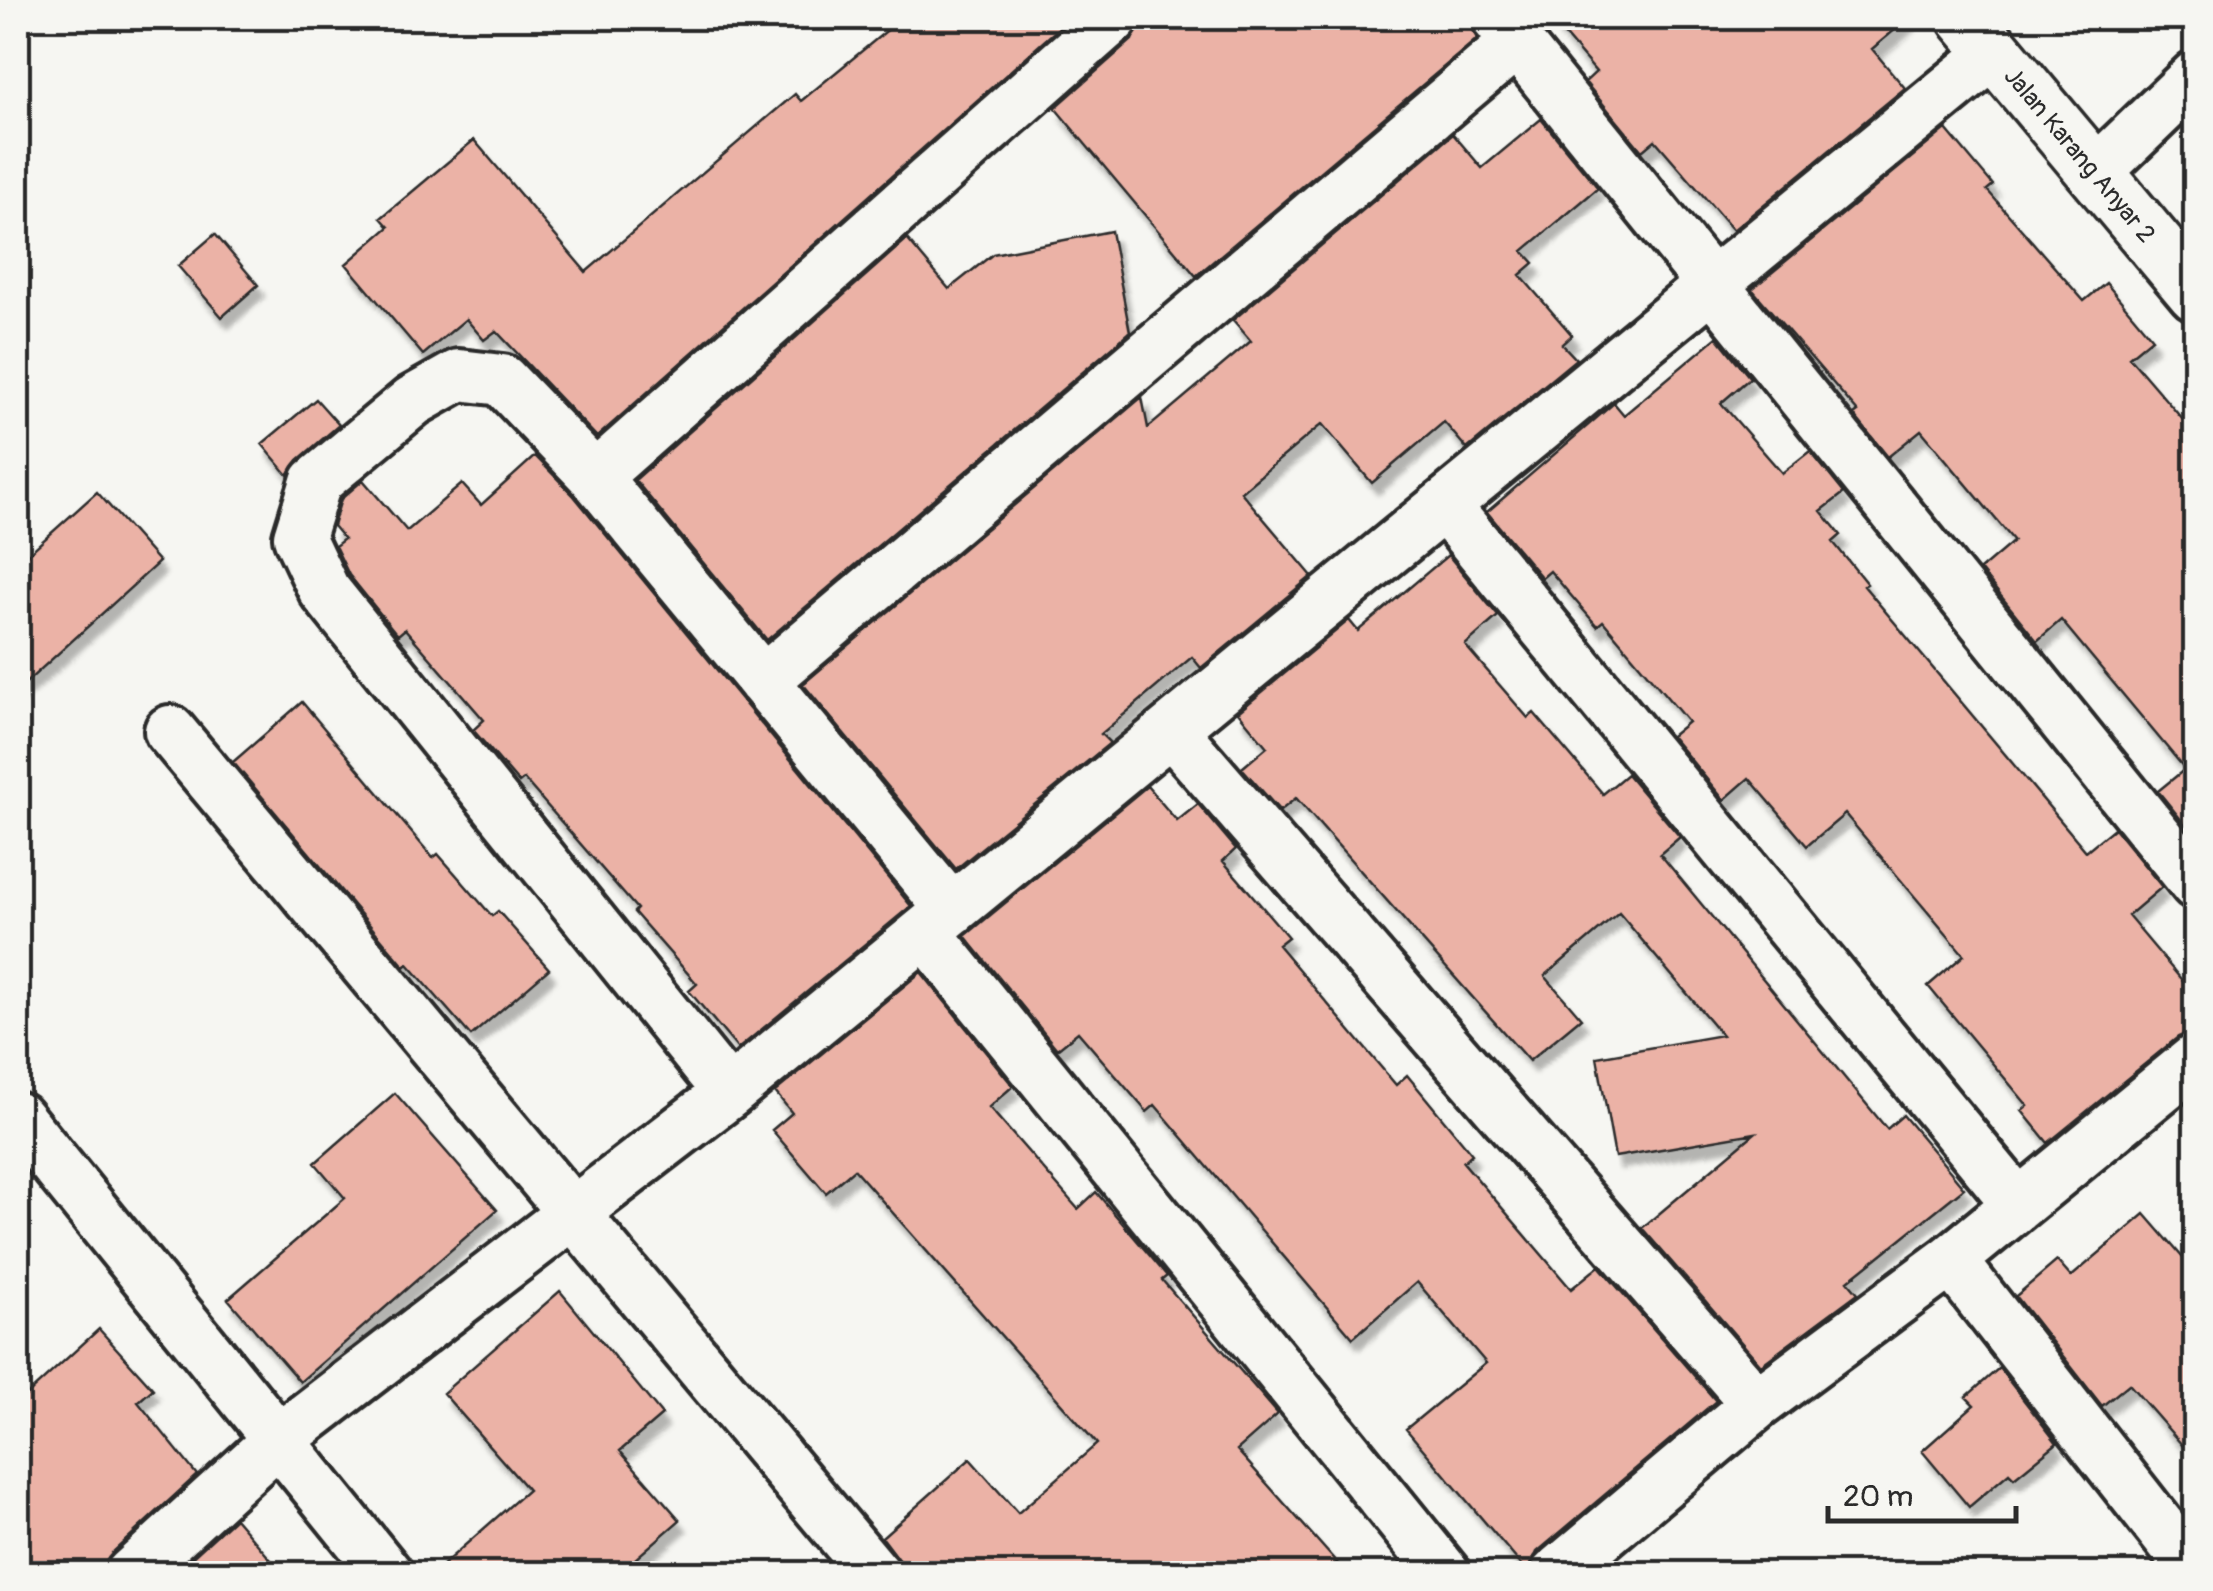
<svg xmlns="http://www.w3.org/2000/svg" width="2213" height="1591" font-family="Pangolin,sans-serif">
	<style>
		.building { fill: #ebb2a6; stroke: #2b2b2b; stroke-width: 2.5; filter: url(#shadow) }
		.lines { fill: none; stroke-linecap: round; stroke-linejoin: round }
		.minor-casing { stroke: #2b2b2b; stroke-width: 58 }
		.tertiary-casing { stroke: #2b2b2b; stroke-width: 62 }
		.minor { stroke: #f6f6f2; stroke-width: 50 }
		.tertiary { stroke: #f6f6f2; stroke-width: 55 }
		.labels { text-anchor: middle; stroke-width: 8; stroke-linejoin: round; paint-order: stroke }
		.street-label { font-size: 25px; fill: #2b2b2b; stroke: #f6f6f2 }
	</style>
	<defs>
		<filter id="shadow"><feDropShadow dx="6" dy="11" stdDeviation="2.5" flood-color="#0004"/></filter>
	</defs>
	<rect width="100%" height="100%" fill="#f6f6f2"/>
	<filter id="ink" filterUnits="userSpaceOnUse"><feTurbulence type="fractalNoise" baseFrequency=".01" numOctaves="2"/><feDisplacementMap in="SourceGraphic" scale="20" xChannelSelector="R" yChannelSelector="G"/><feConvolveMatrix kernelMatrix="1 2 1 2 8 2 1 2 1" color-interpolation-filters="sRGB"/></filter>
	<g filter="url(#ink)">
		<path class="building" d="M 902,18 L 1070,18 L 597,437 L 496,331 L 484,340 L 466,319 L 423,355 L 346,264 L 389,227 L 381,218 L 474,140 L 586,272 L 795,94 L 801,101 Z
			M 1141,18 L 1469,18 L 1477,39 L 1196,276 L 1055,108 L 1132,40 Z
			M 1550,18 L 1909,18 L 1872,49 L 1905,88 L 1733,230 L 1655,140 L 1642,151 L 1585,82 L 1596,72 Z
			M 1541,119 L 1598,188 L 1523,251 L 1534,263 L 1520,275 L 1572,335 L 1562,344 L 1576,359 L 1467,449 L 1444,422 L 1372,483 L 1322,424 L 1241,492 L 1312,576 L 1201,668 L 1192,657 L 1101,734 L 1110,743 L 956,869 L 803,684 L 1142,397 L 1148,428 L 1251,341 L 1233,320 L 1453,134 L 1482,168 Z
			M 1946,129 L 1993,185 L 1987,190 L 2084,301 L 2106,283 L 2152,338 L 2129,357 L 2196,435 L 2196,838 L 2158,791 L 2185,769 L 2061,620 L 2037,641 L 1980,570 L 2014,541 L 1921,430 L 1888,457 L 1854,415 L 1858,412 L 1752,289 Z
			M 1111,231 L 1130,332 L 767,640 L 635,480 L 907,239 L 949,289 L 993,254 Z
			M 215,234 L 258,285 L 222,317 L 178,266 Z
			M 1717,337 L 1750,378 L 1721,403 L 1782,473 L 1810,451 L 1844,493 L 1821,511 L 1841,535 L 1833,542 L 1867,584 L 1864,586 L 2086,851 L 2114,828 L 2162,887 L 2128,916 L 2196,997 L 2196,1031 L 2178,1037 L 2048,1143 L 2022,1111 L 2028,1106 L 1928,986 L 1964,955 L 1845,814 L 1807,846 L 1749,778 L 1724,800 L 1671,736 L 1688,722 L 1603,621 L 1597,626 L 1550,571 L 1542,578 L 1487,512 L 1614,403 L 1624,415 Z
			M 316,399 L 339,425 L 298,460 L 288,475 L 262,444 Z
			M 535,456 L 574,496 L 911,906 L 738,1049 L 689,991 L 697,984 L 634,912 L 637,909 L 524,779 L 519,783 L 481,739 L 473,730 L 484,720 L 405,629 L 398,635 L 395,632 L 349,575 L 335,546 L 344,539 L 333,526 L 341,499 L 363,480 L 407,531 L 462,484 L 481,505 Z
			M 97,492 L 159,562 L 18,690 L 18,563 Z
			M 1448,555 L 1498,616 L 1465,645 L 1528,718 L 1534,713 L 1603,794 L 1627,774 L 1680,837 L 1660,854 L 1887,1129 L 1903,1115 L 1964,1188 L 1848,1281 L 1858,1293 L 1761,1365 L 1642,1228 L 1755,1133 L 1615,1157 L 1597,1057 L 1722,1035 L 1619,913 L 1545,976 L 1581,1018 L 1529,1061 L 1296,798 L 1280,811 L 1242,768 L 1267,747 L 1238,712 L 1349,620 L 1358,631 Z
			M 302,702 L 433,858 L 438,854 L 492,916 L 498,911 L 549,969 L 471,1036 L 408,964 L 405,967 L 233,762 Z
			M 1147,786 L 1177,821 L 1198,804 L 1236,849 L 1223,861 L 1288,937 L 1278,945 L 1396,1085 L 1407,1075 L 1472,1154 L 1463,1162 L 1571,1289 L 1599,1266 L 1716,1401 L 1537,1552 L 1528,1573 L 1406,1429 L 1486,1363 L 1417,1282 L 1353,1338 L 1155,1105 L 1147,1112 L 1078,1032 L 1057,1049 L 965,936 Z
			M 921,972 L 1013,1086 L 989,1107 L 1078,1209 L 1096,1192 L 1167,1276 L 1162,1280 L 1278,1414 L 1237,1450 L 1347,1574 L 910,1574 L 882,1537 L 970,1459 L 1018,1513 L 1097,1444 L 854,1169 L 826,1193 L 772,1130 L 792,1113 L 775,1092 Z
			M 395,1093 L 497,1210 L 300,1382 L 228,1299 L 345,1198 L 315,1163 Z
			M 2145,1214 L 2196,1273 L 2196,1461 L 2129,1384 L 2102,1406 L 2016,1296 L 2057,1261 L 2071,1277 Z
			M 560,1291 L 662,1415 L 620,1451 L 680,1520 L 618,1574 L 432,1574 L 528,1490 L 443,1393 Z
			M 99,1329 L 153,1389 L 138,1402 L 197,1475 L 112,1553 L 103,1574 L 18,1574 L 18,1403 Z
			M 1999,1368 L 2057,1443 L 2014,1478 L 2009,1473 L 1969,1507 L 1922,1451 L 1974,1405 L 1966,1397 Z
			M 235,1518 L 283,1574 L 174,1574 Z"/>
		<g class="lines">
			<g class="minor-casing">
				<path id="minor" d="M 1497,18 L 2196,884
					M 2095,173 L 2196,76
					M 595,477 L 1113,18
					M 1444,505 L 2018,1204
					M 763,681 L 1517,42
					M 1171,730 L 1757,1404
					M 170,731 L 875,1574
					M 926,933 L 1445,1574
					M 729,1093 L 324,590 L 299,537 L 316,482 L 413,401 L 459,375 L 502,380 L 595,477 L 952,910
					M 18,1118 L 387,1574
					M 1951,1260 L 2196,1573
					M 131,1574 L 278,1440 L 729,1093 L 1995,52
					M 1556,1574 L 1757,1404 L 1951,1260 L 2196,1059"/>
			</g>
			<g class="tertiary-casing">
				<g id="tertiary">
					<path id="s1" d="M 1966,18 L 2196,293"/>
				</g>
			</g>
			<use href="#minor" class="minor"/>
			<use href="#tertiary" class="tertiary"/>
		</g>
	</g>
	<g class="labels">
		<g class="street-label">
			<text dy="9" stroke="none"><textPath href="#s1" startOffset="178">Jalan Karang Anyar 2</textPath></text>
		</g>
	</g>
	<rect width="2213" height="1591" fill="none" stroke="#f6f6f2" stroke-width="60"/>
	<rect x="30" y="30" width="2153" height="1531" fill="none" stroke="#2b2b2b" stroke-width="4" filter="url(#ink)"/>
	<path d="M1828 1506v15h188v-15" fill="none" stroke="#2b2b2b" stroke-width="5"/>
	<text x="1843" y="1506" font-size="30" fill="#2b2b2b" stroke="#f6f6f2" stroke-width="8" paint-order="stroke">20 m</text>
</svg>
